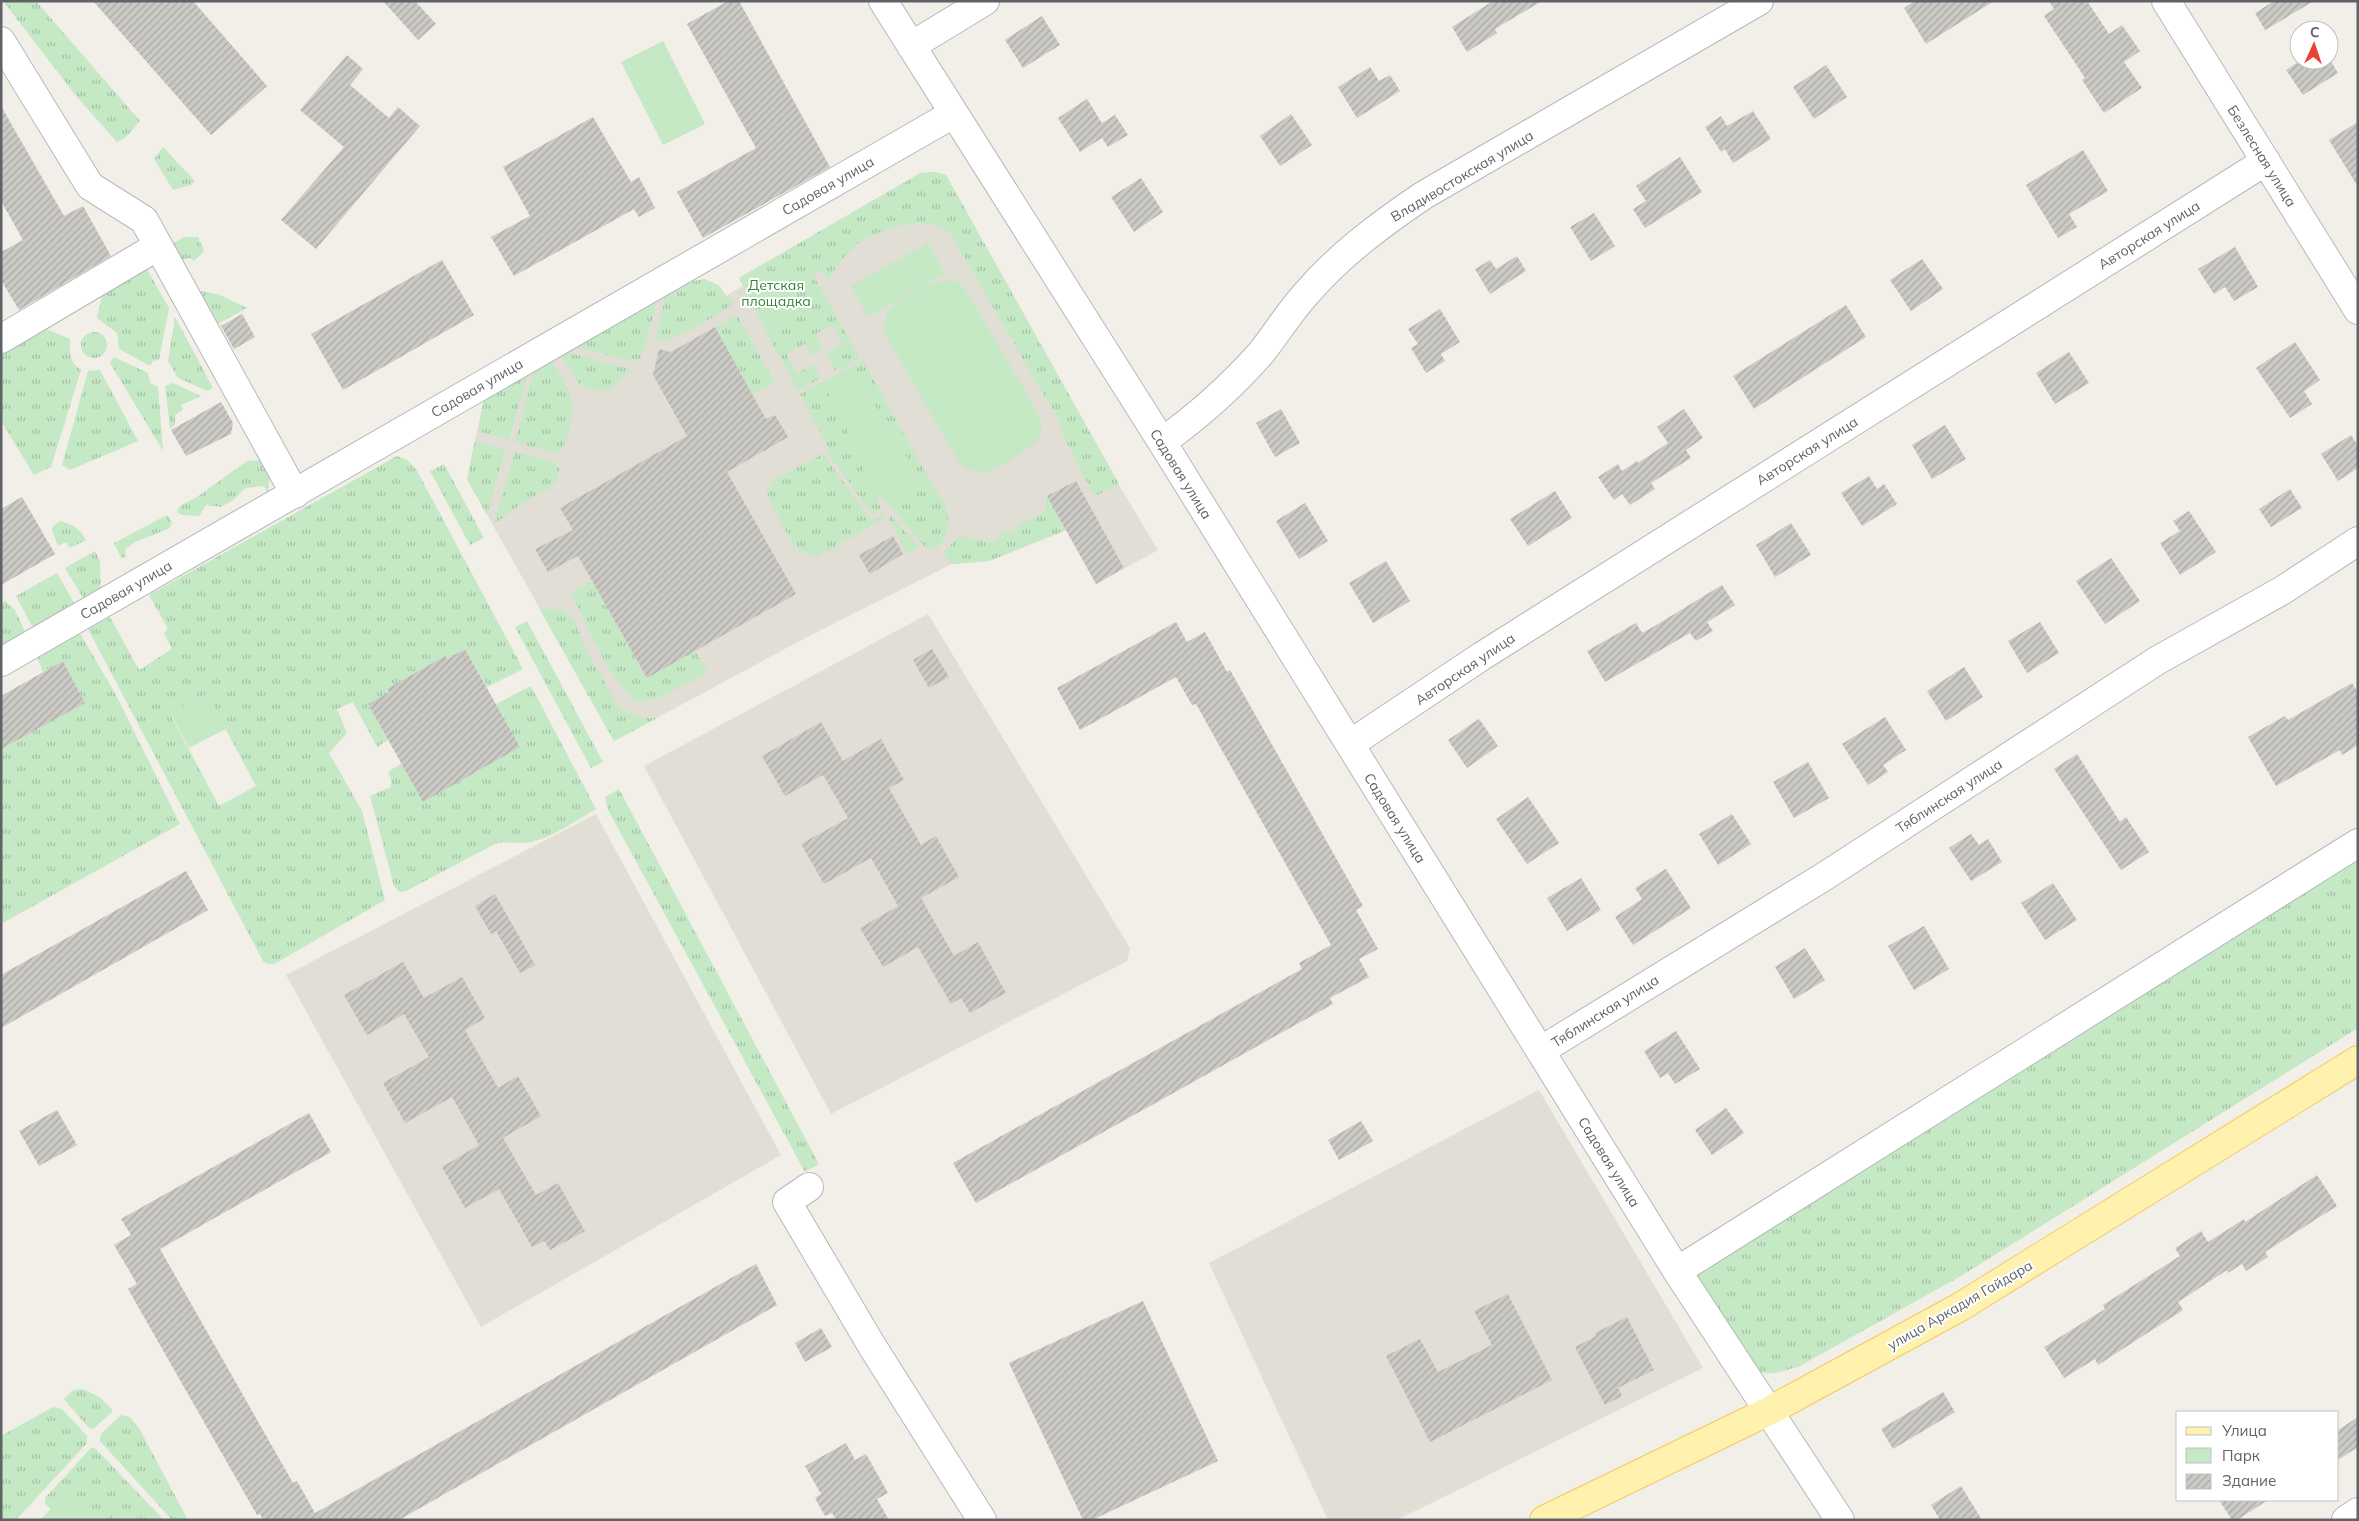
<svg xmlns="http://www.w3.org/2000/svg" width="2359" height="1521" font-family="Mulish,sans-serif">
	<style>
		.education { fill: #e1ded6 }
		.grass { fill: url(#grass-tufts); fill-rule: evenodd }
		.park { fill: #c5e8c5 }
		.building { fill: url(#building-hatch) }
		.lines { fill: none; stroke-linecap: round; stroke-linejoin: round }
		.street-casing { stroke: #b5b8bc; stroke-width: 30 }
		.primary-casing { stroke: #f2c960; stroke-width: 30 }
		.street { stroke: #fff; stroke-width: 28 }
		.primary { stroke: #fff2af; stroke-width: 28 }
		.labels { text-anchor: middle; stroke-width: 4; stroke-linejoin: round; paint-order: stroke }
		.street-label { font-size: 14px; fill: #5f6368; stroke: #fff }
		.park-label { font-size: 14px; fill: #348238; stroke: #fff }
	</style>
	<defs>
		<pattern id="grass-tufts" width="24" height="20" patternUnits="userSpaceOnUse" patternTransform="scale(1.25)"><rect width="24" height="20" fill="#c5e8c5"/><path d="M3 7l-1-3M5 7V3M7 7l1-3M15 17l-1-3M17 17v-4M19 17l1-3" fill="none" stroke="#a3c0a4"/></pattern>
		<pattern id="building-hatch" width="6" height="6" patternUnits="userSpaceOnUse" patternTransform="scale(1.25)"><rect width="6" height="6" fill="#cccac5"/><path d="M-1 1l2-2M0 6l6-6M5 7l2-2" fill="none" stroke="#a9a8a4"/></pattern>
	</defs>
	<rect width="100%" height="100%" fill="#f1efe8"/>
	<path class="education" d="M 934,172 L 946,175 L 1117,482 L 1158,550 L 1096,584 L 1066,530 L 989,561 L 952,564 L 807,637 L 614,741 L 467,479 L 484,398 L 689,282 L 704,279 L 718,285 L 726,296 L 729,294 L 743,286 L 739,278 L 920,173 Z
		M 928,614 L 1130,948 L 1127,961 L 831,1114 L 644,766 Z
		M 596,814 L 781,1155 L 481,1327 L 286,975 Z
		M 1539,1090 L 1703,1368 L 1397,1520 L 1328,1520 L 1209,1263 Z"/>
	<path class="grass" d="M 3,1 L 36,1 L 140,121 L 125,138 L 117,142 L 77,97 Z
		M 163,147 L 195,181 L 191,185 L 173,190 L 154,159 Z
		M 934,172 L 946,175 L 1119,484 L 1096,496 L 1092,493 L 1062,433 L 1059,421 L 952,236 C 931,210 875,229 854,247 C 842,257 835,268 828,281 L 821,269 L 813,275 L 860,358 L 836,372 L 826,353 L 842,343 L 833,325 L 815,334 L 822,349 L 811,355 L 805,344 L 786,354 L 797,373 L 813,365 L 821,378 L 798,390 L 765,330 L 770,331 L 776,327 L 793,307 L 791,286 L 786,279 L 760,282 L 760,310 L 758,315 L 739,278 L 921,173 Z
		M 184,237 L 198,237 L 204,251 L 194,261 L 190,258 L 179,260 L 171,245 Z
		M 144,264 L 169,308 L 159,360 L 153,361 L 150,366 L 119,349 L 117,333 L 97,318 L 104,288 Z
		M 704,279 L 718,285 L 733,304 C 718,313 672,346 656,339 L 665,296 L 689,282 Z
		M 203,291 L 220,295 L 247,308 L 212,327 L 195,294 Z
		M 657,300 L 644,351 L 639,359 L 628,360 L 575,347 Z
		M 737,315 L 775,383 L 752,394 L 715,327 Z
		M 175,317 L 213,388 L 207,391 L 178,378 L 168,361 Z
		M 34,324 L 70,339 C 70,354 69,361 81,370 L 51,467 L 34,475 L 1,421 L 1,343 Z
		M81 345a13 13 0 1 1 26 0a13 13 0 1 1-26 0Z
		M 566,352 L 629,369 L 610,390 L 595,391 L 580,385 L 561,355 Z
		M 114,357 L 148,373 L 150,383 L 158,387 L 163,451 L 110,363 Z
		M 551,360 C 569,390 579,401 567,436 C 565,444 563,451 555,453 L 515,442 L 534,370 Z
		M 863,360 L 935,490 C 952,508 953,533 935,550 L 931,547 L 925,547 L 884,499 L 893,499 L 915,479 L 910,463 L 865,389 L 826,389 L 848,430 L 859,460 L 876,493 L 881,510 L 872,514 L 827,452 L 830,450 L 800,394 Z
		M 100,370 L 138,441 L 70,470 L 62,465 L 88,371 Z
		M 528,374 L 509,440 L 478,431 L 484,398 Z
		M 173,383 L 201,396 L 181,405 L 183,410 L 175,415 L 175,425 L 170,428 L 165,386 Z
		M 475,441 L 505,450 L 487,515 L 467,479 Z
		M 515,452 L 554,462 L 559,469 C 559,488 542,492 528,500 C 516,507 504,517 493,525 Z
		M 823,454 L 871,520 L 885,514 L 886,517 L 825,553 C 817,555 810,556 802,552 C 792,546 769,503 767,491 L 772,480 Z
		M 397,456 L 407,460 L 416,469 L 523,669 L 487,687 L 465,649 L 447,659 L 444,657 L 387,689 L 389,692 L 368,704 L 388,740 L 377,747 L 353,702 L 337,709 L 347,733 L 329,753 L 362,811 L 385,900 L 274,964 L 267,964 L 263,961 L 88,629 L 110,617 L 139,670 L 172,649 L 164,633 L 168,629 L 149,595 ZM 207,694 L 256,786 L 219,806 L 170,714 Z
		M 260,460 L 270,475 L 268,494 L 264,486 L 246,488 L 232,501 L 221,507 L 206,505 L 199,516 L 182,515 L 177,512 L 180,506 L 197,497 L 247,461 Z
		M 444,464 L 484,538 L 470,545 L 430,471 Z
		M 1047,496 L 1066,530 L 989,561 L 952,564 L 943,554 L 954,541 L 963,536 L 988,542 L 994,542 L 1004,532 L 1011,531 L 1045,511 Z
		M 167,515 L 172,522 L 170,528 L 135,542 L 125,550 L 126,557 L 121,558 L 114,543 Z
		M 891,516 L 919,547 L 907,554 L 888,518 Z
		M 60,521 C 72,524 81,529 86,540 L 70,548 L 66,542 L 58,546 L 52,530 L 53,526 Z
		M 95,551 L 100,561 L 101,590 L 86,603 L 65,568 Z
		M 57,573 L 77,608 L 35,632 L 16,596 Z
		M 592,581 L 647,678 L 695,651 L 708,672 C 693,679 651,707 636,701 C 610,680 585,623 571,592 Z
		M 5,601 L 15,610 L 28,638 L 1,652 L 1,603 Z
		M 545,609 L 562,610 L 575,620 L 585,648 L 620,709 L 645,718 L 657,718 L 614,741 L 540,610 Z
		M 527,621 L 603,762 L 591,768 L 515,627 Z
		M 78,630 L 115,693 L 180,824 L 1,924 L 1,749 L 85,703 L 63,661 L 43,672 L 36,655 Z
		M 531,686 L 596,809 C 576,820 553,838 530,842 C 518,845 507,840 495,844 L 406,891 L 399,892 L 394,886 L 370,796 L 391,787 L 391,779 L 388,772 L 402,763 L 423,801 L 520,747 L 496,704 Z
		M 619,789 L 819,1164 L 805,1172 L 608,810 L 605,797 Z
		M 2358,855 L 2358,1028 L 1961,1276 L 1798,1367 C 1788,1369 1774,1375 1763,1373 C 1746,1369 1707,1300 1695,1283 L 1701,1266 Z
		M 83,1389 L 101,1398 L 112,1409 L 112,1412 L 93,1429 L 88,1427 L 64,1399 L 73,1390 Z
		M 53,1407 L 62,1409 L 87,1436 L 87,1443 L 16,1520 L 1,1520 L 1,1436 Z
		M 121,1415 L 130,1417 L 139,1428 L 188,1520 L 172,1520 L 100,1441 L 101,1434 Z
		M 92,1447 L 96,1449 L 164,1520 L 88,1520 L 63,1496 L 51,1509 L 45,1504 L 45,1498 Z"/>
	<path class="park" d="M 663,41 L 705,124 L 663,145 L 621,62 Z
		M 928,243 L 945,274 L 868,317 L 851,286 Z
		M 771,275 L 786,279 C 793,290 795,308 789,319 L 783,319 L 770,331 L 765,330 L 758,315 C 764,304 757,289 761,277 Z
		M 947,280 L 958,282 L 966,290 L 1040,417 C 1041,425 1043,433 1038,440 C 1032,448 994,471 985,472 C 975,473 968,470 960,464 L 886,336 C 884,329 883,323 886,316 C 891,302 932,281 947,280 Z
		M 856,374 L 910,463 L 915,485 C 907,490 894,502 885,499 C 869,495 854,444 847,429 C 841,415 832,402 826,389 C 833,378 843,375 856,374 Z
		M 207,694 L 226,729 L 189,748 L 170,713 Z
		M 63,1496 L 88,1520 L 40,1520 Z"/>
	<path class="building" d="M 93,1 L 193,1 L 267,86 L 211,135 Z
		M 383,1 L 415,1 L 436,24 L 418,40 Z
		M 728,1 L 739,1 L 830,167 L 703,238 L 677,192 L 756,148 L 687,24 Z
		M 1493,1 L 1542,1 L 1495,29 L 1497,33 L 1467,52 L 1452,27 Z
		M 1915,1 L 1994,1 L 1926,44 L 1904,8 Z
		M 2049,1 L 2087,1 L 2109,34 L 2122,25 L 2140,51 L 2124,62 L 2142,88 L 2104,113 L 2082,80 L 2085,78 L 2044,16 L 2054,9 Z
		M 2274,1 L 2314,1 L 2265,30 L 2255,13 Z
		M 1042,16 L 1060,45 L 1023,68 L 1005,40 Z
		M 347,55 L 363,69 L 350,85 L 389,118 L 398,107 L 420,126 L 316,249 L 281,220 L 344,147 L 300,110 Z
		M 2301,60 L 2330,60 L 2338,73 L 2303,95 L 2286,70 Z
		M 1826,65 L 1847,97 L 1814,119 L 1793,87 Z
		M 1370,67 L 1379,81 L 1390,75 L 1400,91 L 1357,118 L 1338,87 Z
		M 1087,99 L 1102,123 L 1115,115 L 1128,135 L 1108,147 L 1102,138 L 1080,152 L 1058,118 Z
		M 1,106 L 64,216 L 83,206 L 111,256 L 19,310 L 1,280 L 1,252 L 23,240 L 1,201 Z
		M 1753,111 L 1771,139 L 1733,163 L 1725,149 L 1721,152 L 1705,127 L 1721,116 L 1727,126 Z
		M 1291,114 L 1312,145 L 1280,166 L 1260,136 Z
		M 593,117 L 631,182 L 639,177 L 655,208 L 639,217 L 634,209 L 514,276 L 491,237 L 530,216 L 503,167 Z
		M 2358,122 L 2358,187 L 2329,140 Z
		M 2083,150 L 2108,191 L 2069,214 L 2077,227 L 2058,238 L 2026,185 Z
		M 1680,157 L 1702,192 L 1645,228 L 1633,209 L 1646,201 L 1636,186 Z
		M 1141,178 L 1163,212 L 1134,232 L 1111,197 Z
		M 1594,213 L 1615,246 L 1591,261 L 1570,227 Z
		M 2235,247 L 2258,287 L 2234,301 L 2225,287 L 2214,294 L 2198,269 Z
		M 1517,256 L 1526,271 L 1490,294 L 1475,269 L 1490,260 L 1496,269 Z
		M 1922,259 L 1943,289 L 1911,311 L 1890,280 Z
		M 442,260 L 474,315 L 343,390 L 311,334 Z
		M 1846,305 L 1866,337 L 1754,409 L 1733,376 Z
		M 1440,309 L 1460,342 L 1441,354 L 1445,361 L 1426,373 L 1411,348 L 1418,344 L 1408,329 Z
		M 242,314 L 255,337 L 234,349 L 221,326 Z
		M 715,327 L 766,419 L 775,415 L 788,437 L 727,472 L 796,594 L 647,678 L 578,556 L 548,572 L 535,549 L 573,530 L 560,508 L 687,436 L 653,375 L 659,349 L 671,352 Z
		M 2295,342 L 2320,380 L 2304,391 L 2312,404 L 2290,418 L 2256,368 Z
		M 2069,352 L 2089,383 L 2055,404 L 2036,373 Z
		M 221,402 L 233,423 L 231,434 L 186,456 L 171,430 Z
		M 1281,409 L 1300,443 L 1275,457 L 1256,423 Z
		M 1684,409 L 1703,438 L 1686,450 L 1691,458 L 1651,483 L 1655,489 L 1630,505 L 1622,494 L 1614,500 L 1598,477 L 1618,464 L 1622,471 L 1637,461 L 1638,463 L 1668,443 L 1657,427 Z
		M 1945,425 L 1966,459 L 1932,479 L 1912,445 Z
		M 2351,435 L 2358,446 L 2358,468 L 2338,481 L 2321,454 Z
		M 1869,476 L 1877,489 L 1884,484 L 1897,504 L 1862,526 L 1841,493 Z
		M 1076,481 L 1124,568 L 1096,584 L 1047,496 Z
		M 2290,489 L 2302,508 L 2271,527 L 2259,509 Z
		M 1555,491 L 1572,518 L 1528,546 L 1510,519 Z
		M 22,497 L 55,554 L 1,585 L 1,509 Z
		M 1305,503 L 1328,541 L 1299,559 L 1276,521 Z
		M 2189,511 L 2216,552 L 2180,575 L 2160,543 L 2180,531 L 2173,521 Z
		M 1791,523 L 1811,555 L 1775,577 L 1756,545 Z
		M 893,536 L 903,554 L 870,574 L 859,555 Z
		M 2111,558 L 2140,601 L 2105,624 L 2076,581 Z
		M 1386,561 L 1410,601 L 1373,623 L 1349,583 Z
		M 1722,585 L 1735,605 L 1707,622 L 1713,631 L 1696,641 L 1690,633 L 1605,682 L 1587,651 L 1636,623 L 1642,633 L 1653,627 Z
		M 1176,622 L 1187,642 L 1205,632 L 1227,672 L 1230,670 L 1363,906 L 1356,910 L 1378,949 L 1359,959 L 1369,977 L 1330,998 L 1333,1004 L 976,1203 L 953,1163 L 1302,969 L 1299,963 L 1331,945 L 1196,704 L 1192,705 L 1176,677 L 1080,730 L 1057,688 Z
		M 2040,622 L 2059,653 L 2027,673 L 2008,641 Z
		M 465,649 L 520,747 L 423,802 L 368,704 L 389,692 L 387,689 L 445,656 L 447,659 Z
		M 932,649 L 949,677 L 929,688 L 913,660 Z
		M 63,661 L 85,703 L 1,749 L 1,696 Z
		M 1964,667 L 1983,697 L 1946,721 L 1927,691 Z
		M 2352,683 L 2358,693 L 2358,745 L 2342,755 L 2340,750 L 2276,786 L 2248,737 L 2285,716 L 2288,720 Z
		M 1885,717 L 1906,750 L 1883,765 L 1888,772 L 1868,785 L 1842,744 Z
		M 1479,719 L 1498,746 L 1467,768 L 1448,740 Z
		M 821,722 L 843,761 L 881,739 L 904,780 L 889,788 L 921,845 L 936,836 L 959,877 L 921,898 L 954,956 L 978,942 L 1006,993 L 970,1013 L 961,998 L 951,1004 L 918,947 L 883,967 L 860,928 L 898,906 L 871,858 L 824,884 L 801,844 L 848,818 L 823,775 L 785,796 L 762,756 Z
		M 2077,754 L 2120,822 L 2126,817 L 2149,852 L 2121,870 L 2054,769 Z
		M 1808,762 L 1829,798 L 1794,818 L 1773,782 Z
		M 1528,797 L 1559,843 L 1527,864 L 1496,819 Z
		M 1732,814 L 1751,844 L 1718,865 L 1699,834 Z
		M 1971,834 L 1979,845 L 1988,839 L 2002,862 L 1971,881 L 1949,848 Z
		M 1666,869 L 1691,908 L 1633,945 L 1615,917 L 1642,899 L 1635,888 Z
		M 186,871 L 208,910 L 1,1028 L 1,975 Z
		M 1581,878 L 1601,910 L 1567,931 L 1547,898 Z
		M 2053,883 L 2077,920 L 2045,940 L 2021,903 Z
		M 495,894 L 535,965 L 520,973 L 496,931 L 491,934 L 475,906 Z
		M 1924,926 L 1949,969 L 1914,990 L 1888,946 Z
		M 1805,948 L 1825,980 L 1794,999 L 1775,967 Z
		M 403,962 L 424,998 L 462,977 L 485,1018 L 465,1030 L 498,1088 L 518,1076 L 541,1116 L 503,1138 L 536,1195 L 558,1183 L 585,1231 L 550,1250 L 544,1241 L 532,1247 L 499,1189 L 465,1208 L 442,1167 L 479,1145 L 452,1097 L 405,1123 L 383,1083 L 429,1057 L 404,1014 L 367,1035 L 344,995 Z
		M 1676,1031 L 1700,1069 L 1675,1084 L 1668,1073 L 1660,1078 L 1644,1051 Z
		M 1726,1108 L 1744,1133 L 1712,1155 L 1695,1130 Z
		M 57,1110 L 77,1145 L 39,1166 L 19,1131 Z
		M 309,1113 L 331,1152 L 160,1249 L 293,1483 L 297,1481 L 315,1513 L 756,1264 L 777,1305 L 399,1520 L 263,1520 L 260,1514 L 257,1515 L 128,1289 L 137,1284 L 114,1245 L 131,1235 L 121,1219 Z
		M 1361,1121 L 1373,1141 L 1339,1160 L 1328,1140 Z
		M 2317,1175 L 2337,1206 L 2265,1252 L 2268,1257 L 2246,1271 L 2242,1264 L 2228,1273 L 2227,1270 L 2178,1302 L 2183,1310 L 2098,1365 L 2095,1359 L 2064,1378 L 2044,1347 L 2105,1309 L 2103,1305 L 2180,1256 L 2175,1248 L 2201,1231 L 2208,1242 L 2244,1219 L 2245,1222 Z
		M 1508,1294 L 1552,1380 L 1430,1442 L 1386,1356 L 1420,1339 L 1438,1372 L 1492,1345 L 1474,1311 Z
		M 1143,1301 L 1218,1461 L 1092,1520 L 1083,1520 L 1009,1363 Z
		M 1627,1317 L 1654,1370 L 1618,1388 L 1622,1396 L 1605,1405 L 1575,1347 L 1596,1336 L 1595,1333 Z
		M 821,1328 L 832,1347 L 805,1362 L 795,1343 Z
		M 1943,1392 L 1955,1412 L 1893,1449 L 1881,1429 Z
		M 2358,1417 L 2358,1447 L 2338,1460 L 2338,1430 Z
		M 846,1443 L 855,1460 L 866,1454 L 888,1493 L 877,1499 L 889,1520 L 836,1520 L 832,1513 L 825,1516 L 815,1498 L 821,1494 L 805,1466 Z
		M 1961,1486 L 1982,1520 L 1940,1520 L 1931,1505 Z
		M 2219,1500 L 2268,1500 L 2237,1520 L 2232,1520 Z"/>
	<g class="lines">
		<g class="street-casing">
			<path id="street" d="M 883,1 L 1162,442 L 1677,1271 L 1840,1520
				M 2166,1 L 2358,310
				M 1,41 L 90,186 L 144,220 L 295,494
				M 911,46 L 985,1
				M 1,339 L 158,246
				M 1162,442 C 1198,416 1232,386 1261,353 C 1276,334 1289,313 1305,295 C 1339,255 1381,224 1424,195 L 1759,1
				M 1,662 L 953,114
				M 1350,744 L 1482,656 L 2266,161
				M 1540,1051 L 1825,876 L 2158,660 L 2283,590 L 2358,541
				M 809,1187 L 787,1202 L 872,1346 L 982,1520
				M 1677,1271 L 2358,843
				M 2346,1520 L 2358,1512"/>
		</g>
		<g class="primary-casing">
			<path id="primary" d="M 1544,1520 L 1769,1411 L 1960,1307 L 2358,1060"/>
		</g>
		<use href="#street" class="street"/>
		<use href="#primary" class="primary"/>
	</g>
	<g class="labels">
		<g class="street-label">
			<text transform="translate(2262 156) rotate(58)" y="5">Безлесная улица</text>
			<text transform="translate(1462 176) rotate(-31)" y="5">Владивостокская улица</text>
			<text transform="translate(828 186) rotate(-30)" y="5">Садовая улица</text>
			<text transform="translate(2149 235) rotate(-32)" y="5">Авторская улица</text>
			<text transform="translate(477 388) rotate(-30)" y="5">Садовая улица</text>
			<text transform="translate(1807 451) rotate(-32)" y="5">Авторская улица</text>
			<text transform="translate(1181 474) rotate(58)" y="5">Садовая улица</text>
			<text transform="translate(126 590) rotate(-30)" y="5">Садовая улица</text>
			<text transform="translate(1465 669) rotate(-34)" y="5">Авторская улица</text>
			<text transform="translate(1949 796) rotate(-33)" y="5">Тяблинская улица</text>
			<text transform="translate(1395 818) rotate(58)" y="5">Садовая улица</text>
			<text transform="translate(1605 1011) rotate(-32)" y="5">Тяблинская улица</text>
			<text transform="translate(1609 1162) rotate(58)" y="5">Садовая улица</text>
			<text transform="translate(1960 1305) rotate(-30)" y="5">улица Аркадия Гайдара</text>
		</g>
		<g class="park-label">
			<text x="776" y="290">Детская<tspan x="776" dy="16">площадка</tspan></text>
		</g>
	</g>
	<rect width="2359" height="1521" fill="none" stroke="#5f6368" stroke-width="5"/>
	<rect x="2176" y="1411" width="162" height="90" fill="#ffffff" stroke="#bfc1c3"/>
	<rect x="2186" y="1427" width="25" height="8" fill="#fff2af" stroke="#bfc1c3"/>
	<text x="2222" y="1436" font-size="15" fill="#5f6368">Улица</text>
	<rect x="2186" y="1448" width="25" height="15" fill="#c5e8c5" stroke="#bfc1c3"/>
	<text x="2222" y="1461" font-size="15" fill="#5f6368">Парк</text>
	<rect x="2186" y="1474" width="25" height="15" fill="url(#building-hatch)" stroke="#bfc1c3"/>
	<text x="2222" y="1486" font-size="15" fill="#5f6368">Здание</text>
	<g transform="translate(2314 45) rotate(3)"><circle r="24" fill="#ffffff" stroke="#bfc1c3"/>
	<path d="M0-4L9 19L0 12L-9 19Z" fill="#ea4335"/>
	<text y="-8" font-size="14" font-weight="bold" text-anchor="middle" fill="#5f6368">С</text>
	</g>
</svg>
